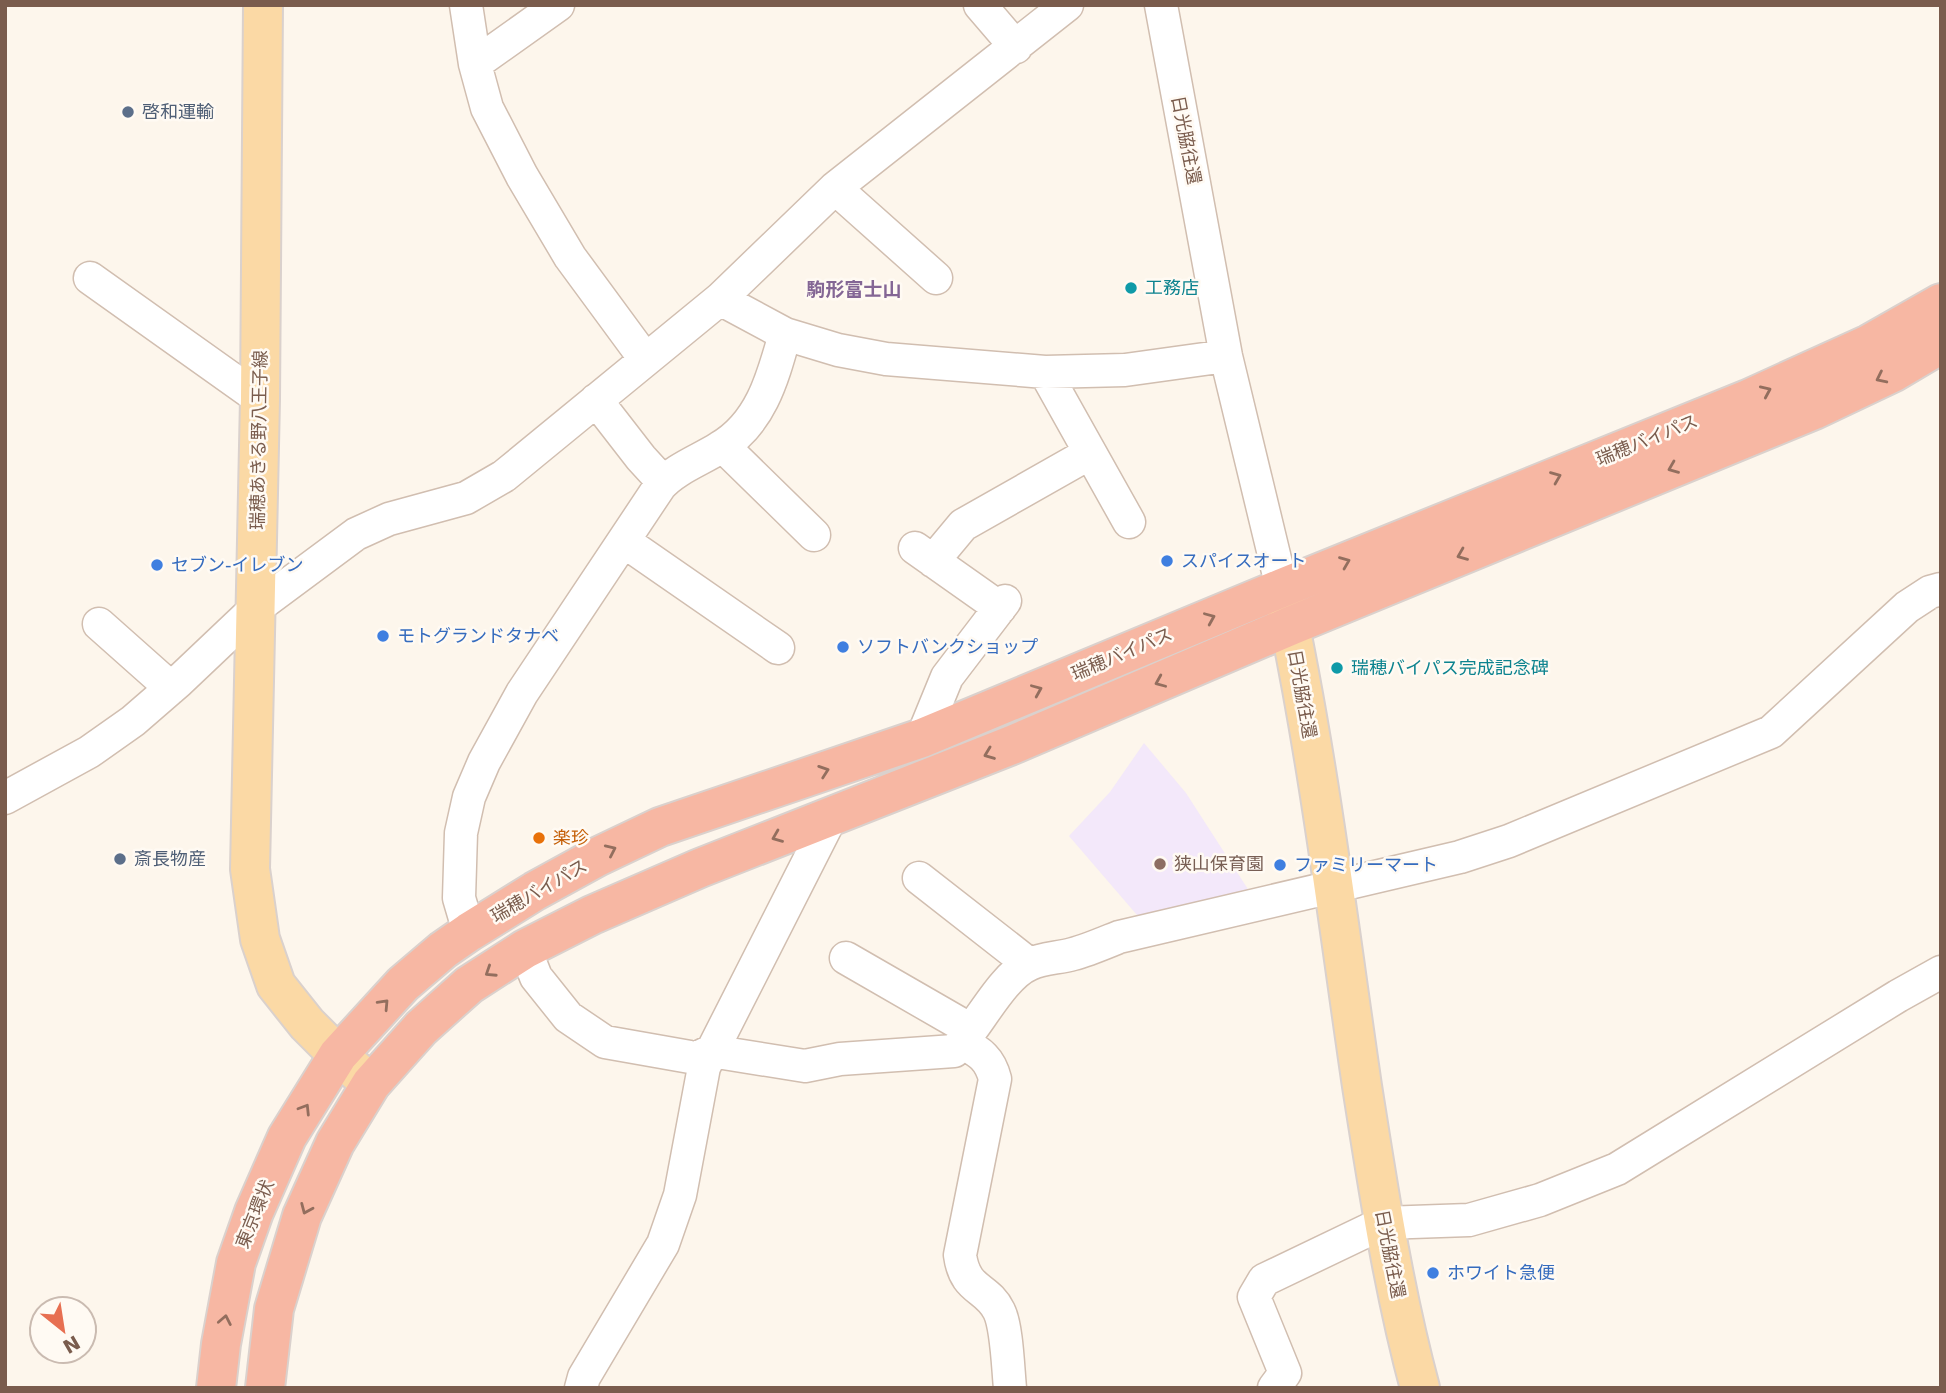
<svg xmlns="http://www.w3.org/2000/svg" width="1946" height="1393" font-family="'DejaVu Sans','Noto Sans JP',sans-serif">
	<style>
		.education { fill: #f3e8fa }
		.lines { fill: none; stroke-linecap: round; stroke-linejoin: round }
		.minor-casing { stroke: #d1beb0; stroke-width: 35 }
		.major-casing { stroke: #dad1cd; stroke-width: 42 }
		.highway-casing { stroke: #dad1cd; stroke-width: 42 }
		.minor { stroke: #fff; stroke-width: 32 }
		.major { stroke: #fbd9a5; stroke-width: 38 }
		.highway { stroke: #f7b7a3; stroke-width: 38 }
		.oneway { stroke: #936e5e }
		.service-dot { fill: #5c6f8a; stroke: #fffaf3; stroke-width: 2.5 }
		.culture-dot { fill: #0f9aa8; stroke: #fffaf3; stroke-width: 2.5 }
		.shop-dot { fill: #3f7fe0; stroke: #fffaf3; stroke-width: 2.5 }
		.food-dot { fill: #e8710a; stroke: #fffaf3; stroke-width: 2.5 }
		.education-dot { fill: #8d6e63; stroke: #fffaf3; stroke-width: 2.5 }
		.labels { text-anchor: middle; stroke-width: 5; stroke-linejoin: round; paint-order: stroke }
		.service-label { font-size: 18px; fill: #4e5e75; stroke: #fffaf3; text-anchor: start }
		.street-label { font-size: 18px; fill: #7a5c4d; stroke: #fffaf3 }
		.culture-label { font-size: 18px; fill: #0d838f; stroke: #fffaf3; text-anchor: start }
		.shop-label { font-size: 18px; fill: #366cbe; stroke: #fffaf3; text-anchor: start }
		.food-label { font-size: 18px; fill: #c56008; stroke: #fffaf3; text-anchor: start }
		.education-label { font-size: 18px; fill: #785e54; stroke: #fffaf3; text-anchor: start }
		.neighbourhood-label { font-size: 19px; font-weight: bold; fill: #846695; stroke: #fffaf3 }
	</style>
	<rect width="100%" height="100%" fill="#fdf6ec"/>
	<path class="education" d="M 1144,743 L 1186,793 L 1253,897 L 1143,922 L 1069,836 L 1110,792 Z"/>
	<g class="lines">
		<g class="minor-casing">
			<path id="minor" d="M 466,5 L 475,64 L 487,108 L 522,176 L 570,257 L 645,359
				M 980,5 L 1016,47
				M 1161,5 L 1226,356 L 1282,588
				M 475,64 L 558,5
				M 835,188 L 936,278
				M 90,278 L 260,399
				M 720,299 L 785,334 L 838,350 L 886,359 L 1045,372 L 1125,370 L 1226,356
				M 1045,372 L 1129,522
				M 596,400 L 641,458 L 663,482
				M 723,446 L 814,535
				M 625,542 L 778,648
				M 915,548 L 1000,608
				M 933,561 L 963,525 L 1090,453
				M 99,624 L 171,688
				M 922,738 L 947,677 L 1005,601
				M 5,798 L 89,752 L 133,721 L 178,682 L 255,609 L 356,534 L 389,519 L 466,498 L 504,476 L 720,299 L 835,188 L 1067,5
				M 919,878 L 1029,964
				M 469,932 L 459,898 L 461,833 L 469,797 L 484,762 L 522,693 L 660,486 C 675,469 700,460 719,448 C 761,424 773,377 785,334
				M 525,949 L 536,977 L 568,1017 L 605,1042 L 690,1057 L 697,1058 L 711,1051 L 805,1066 L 840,1059 L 954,1051 C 977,1029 1001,976 1030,964 C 1042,958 1059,958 1073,954 C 1088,950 1104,943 1119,937 L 1460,857 L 1509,841 L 1771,732 L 1907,607 L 1930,592 L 1941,589
				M 846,958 L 971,1030
				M 963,1043 C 980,1052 990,1059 995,1079 L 960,1255 C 965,1292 987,1286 999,1311 C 1007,1327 1008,1369 1010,1388
				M 581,1388 L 584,1377 L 663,1244 L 680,1195 L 704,1067 L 832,815
				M 1274,1388 L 1285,1373 L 1254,1297 L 1264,1280 L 1383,1223 L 1469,1220 L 1540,1200 L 1617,1169 L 1898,996 L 1941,972"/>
		</g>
		<g class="major-casing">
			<path id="major" d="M 263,5 L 260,399 L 250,869 L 260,939 L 276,985 L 307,1024 L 338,1055 L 371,1084
				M 1283,593 C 1318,755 1338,922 1362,1086 C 1378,1187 1393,1288 1420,1388"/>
		</g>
		<g class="highway-casing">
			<path id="highway" d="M 216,1388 L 221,1344 L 236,1263 L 254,1212 L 287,1137 L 338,1055 L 403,984 L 443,950 L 469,932 L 535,891 L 597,857 L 660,827 L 922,738 L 1282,588 L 1748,399 L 1869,344 L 1941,303
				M 265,1388 L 274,1309 L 302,1216 L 335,1143 L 371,1084 L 421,1028 L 469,985 L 525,949 L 592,915 L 700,868 L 1012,745 L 1290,626 L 1814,410 L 1894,372 L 1941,344"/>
		</g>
		<use href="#minor" class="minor"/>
		<use href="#major" class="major"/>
		<use href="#highway" class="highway"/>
	</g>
	<defs><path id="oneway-chevron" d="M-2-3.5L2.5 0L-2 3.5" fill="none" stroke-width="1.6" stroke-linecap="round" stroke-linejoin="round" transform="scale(1.75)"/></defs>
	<g class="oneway">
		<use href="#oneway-chevron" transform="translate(1881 378) rotate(154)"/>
		<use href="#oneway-chevron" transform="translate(1766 391) rotate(-24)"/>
		<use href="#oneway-chevron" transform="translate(1673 468) rotate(158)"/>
		<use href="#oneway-chevron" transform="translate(1556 477) rotate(-22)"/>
		<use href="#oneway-chevron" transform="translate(1462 555) rotate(158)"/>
		<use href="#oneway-chevron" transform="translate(1345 562) rotate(-22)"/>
		<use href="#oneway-chevron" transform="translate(1210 618) rotate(-23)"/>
		<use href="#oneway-chevron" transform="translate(1160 682) rotate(157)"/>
		<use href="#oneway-chevron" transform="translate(1037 690) rotate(-23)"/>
		<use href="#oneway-chevron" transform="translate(989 754) rotate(159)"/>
		<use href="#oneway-chevron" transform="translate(824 771) rotate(-19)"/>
		<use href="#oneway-chevron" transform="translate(777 837) rotate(158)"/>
		<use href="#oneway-chevron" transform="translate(611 850) rotate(-25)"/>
		<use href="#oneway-chevron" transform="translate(490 972) rotate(147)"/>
		<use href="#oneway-chevron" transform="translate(384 1004) rotate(-47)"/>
		<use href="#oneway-chevron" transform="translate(305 1109) rotate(-58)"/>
		<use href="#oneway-chevron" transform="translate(306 1209) rotate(113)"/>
		<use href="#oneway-chevron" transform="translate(225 1320) rotate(-79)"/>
	</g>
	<g class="service-dot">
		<circle cx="128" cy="112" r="7"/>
		<circle cx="120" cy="859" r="7"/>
	</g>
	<g class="culture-dot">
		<circle cx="1131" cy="288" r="7"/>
		<circle cx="1337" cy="668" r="7"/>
	</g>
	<g class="shop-dot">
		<circle cx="1167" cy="561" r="7"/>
		<circle cx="157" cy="565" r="7"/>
		<circle cx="383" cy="636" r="7"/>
		<circle cx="843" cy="647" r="7"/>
		<circle cx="1280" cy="865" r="7"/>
		<circle cx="1433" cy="1273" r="7"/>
	</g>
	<circle class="food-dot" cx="539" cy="838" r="7"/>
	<circle class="education-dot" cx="1160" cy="864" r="7"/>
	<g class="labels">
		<g class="service-label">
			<text x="142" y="118">啓和運輸</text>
			<text x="134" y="865">斎長物産</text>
		</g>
		<g class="street-label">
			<text transform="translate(1186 140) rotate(79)" y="6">日光脇往還</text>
			<text transform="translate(259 440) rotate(-89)" y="6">瑞穂あきる野八王子線</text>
			<text transform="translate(1647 440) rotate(-22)" y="6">瑞穂バイパス</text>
			<text transform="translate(1122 654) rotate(-23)" y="6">瑞穂バイパス</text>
			<text transform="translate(1302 694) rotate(80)" y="6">日光脇往還</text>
			<text transform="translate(539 891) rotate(-30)" y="6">瑞穂バイパス</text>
			<text transform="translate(255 1214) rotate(-68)" y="6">東京環状</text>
			<text transform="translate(1390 1254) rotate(79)" y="6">日光脇往還</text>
		</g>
		<g class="culture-label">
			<text x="1145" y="294">工務店</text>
			<text x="1351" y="674">瑞穂バイパス完成記念碑</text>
		</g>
		<g class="shop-label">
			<text x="1181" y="567">スパイスオート</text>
			<text x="171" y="571">セブン-イレブン</text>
			<text x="397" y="642">モトグランドタナベ</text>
			<text x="857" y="653">ソフトバンクショップ</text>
			<text x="1294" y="871">ファミリーマート</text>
			<text x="1447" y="1279">ホワイト急便</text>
		</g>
		<g class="food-label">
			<text x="553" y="844">楽珍</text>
		</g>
		<g class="education-label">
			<text x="1174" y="870">狭山保育園</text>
		</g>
		<g class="neighbourhood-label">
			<text x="854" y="296">駒形富士山</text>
		</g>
	</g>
	<rect width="1946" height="1393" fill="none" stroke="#7a5c4d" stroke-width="14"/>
	<g transform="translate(63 1330) rotate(150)"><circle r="33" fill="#fffaf3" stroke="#cabbb1" stroke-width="2"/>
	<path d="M0-5L12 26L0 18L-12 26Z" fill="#e76f51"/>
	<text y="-10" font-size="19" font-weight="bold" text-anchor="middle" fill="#7a5c4d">N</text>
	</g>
</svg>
